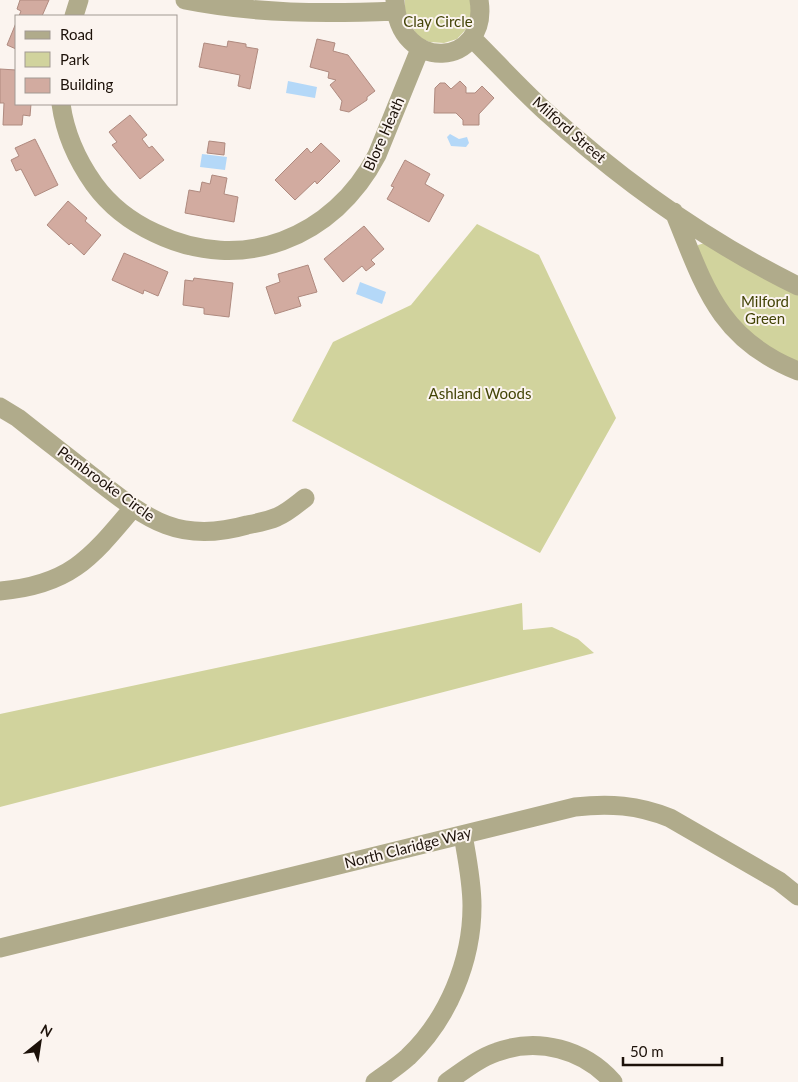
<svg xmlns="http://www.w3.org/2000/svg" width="798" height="1082" font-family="Lato,sans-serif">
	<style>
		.green { fill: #d1d39d }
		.water { fill: #b4d8f8 }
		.building { fill: #d2aba0; stroke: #af8a7f }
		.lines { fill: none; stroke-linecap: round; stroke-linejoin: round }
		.minor { stroke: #b0ab8b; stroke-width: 19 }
		.labels { text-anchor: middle; stroke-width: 4; stroke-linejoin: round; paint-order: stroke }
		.park-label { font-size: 15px; fill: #434407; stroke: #fbf4ef }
		.street-label { font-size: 15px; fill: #1c1109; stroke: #fbf4ef }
	</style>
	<rect width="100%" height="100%" fill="#fbf4ef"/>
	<path class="green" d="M 405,0 L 470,0 L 472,15 L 468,27 L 457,39 L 444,43 L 430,42 L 419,38 L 405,16 Z
		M 477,224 L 539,255 L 616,418 L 540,553 L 292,421 L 333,342 L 411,305 Z
		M 705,243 L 798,294 L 798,364 L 765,348 L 719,301 L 696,252 L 698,245 Z
		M 522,603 L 523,630 L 552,627 L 578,639 L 594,653 L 0,807 L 0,714 Z"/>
	<path class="water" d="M 288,81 L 317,87 L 315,98 L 286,93 Z
		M 450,134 L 459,139 L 467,137 L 469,143 L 466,147 L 451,146 L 447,137 Z
		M 202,154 L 227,157 L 225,170 L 200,167 Z
		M 360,282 L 386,292 L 382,304 L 356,294 Z"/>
	<path class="building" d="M 20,0 L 49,0 L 42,16 L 19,16 L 21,11 L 17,9 Z
		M 16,23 L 16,49 L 7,45 Z
		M 317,39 L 335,43 L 333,51 L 348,55 L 375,91 L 367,97 L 367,100 L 349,112 L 340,110 L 342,101 L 330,85 L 336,80 L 328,78 L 329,72 L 310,67 Z
		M 228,41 L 246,44 L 246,47 L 258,49 L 250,89 L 238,86 L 240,75 L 199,67 L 204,43 L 227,47 Z
		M 0,69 L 16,70 L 16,104 L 31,104 L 30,116 L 23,115 L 22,125 L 3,125 L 4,103 L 0,103 Z
		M 460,81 L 466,87 L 466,93 L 475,93 L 482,86 L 494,98 L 479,114 L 479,125 L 463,125 L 463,120 L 456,113 L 434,113 L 435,88 L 440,83 L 445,83 L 451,89 Z
		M 130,115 L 147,135 L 142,139 L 149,148 L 152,146 L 164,160 L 140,179 L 112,145 L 117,142 L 109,132 Z
		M 35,139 L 58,185 L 35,196 L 21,169 L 16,171 L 11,160 L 19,156 L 15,148 Z
		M 209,141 L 225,143 L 224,155 L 207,153 Z
		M 321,143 L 340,161 L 317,184 L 315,181 L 295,200 L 275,180 L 307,148 L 311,153 Z
		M 405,160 L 430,174 L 425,184 L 444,195 L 429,222 L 387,199 L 394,187 L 391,186 Z
		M 212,175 L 227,178 L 224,194 L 238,197 L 234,222 L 185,213 L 189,190 L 200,192 L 202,182 L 210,184 Z
		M 68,201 L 87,218 L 85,221 L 101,235 L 84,255 L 71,243 L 69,245 L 47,225 Z
		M 364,226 L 384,249 L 371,260 L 375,264 L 366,271 L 362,266 L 343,282 L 324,259 Z
		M 124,253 L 168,272 L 158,296 L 144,290 L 143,294 L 112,280 Z
		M 308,265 L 317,292 L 298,297 L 301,306 L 275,314 L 266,287 L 280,282 L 278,274 Z
		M 194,278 L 233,283 L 229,317 L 204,314 L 204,308 L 183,305 L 185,280 L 193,281 Z"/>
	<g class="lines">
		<path class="minor" d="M 185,0 C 255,14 325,14 396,11
			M 395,0 C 398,75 490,67 479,0
			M 74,16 L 79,0
			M 473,39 C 497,63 520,88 545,111 C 621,180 706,241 798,286
			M 61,104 C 65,133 77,160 94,184 C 110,206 131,222 155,233 C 242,275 334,238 377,155 L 420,49
			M 674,212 C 704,285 718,339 798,371
			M 0,407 L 18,418 C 43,438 68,457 93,477 C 146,518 177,545 247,525 C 257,523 268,521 277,517 C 287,513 296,505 305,498
			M 0,591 C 70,585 91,558 133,508
			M 0,948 L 575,807 C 609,803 638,805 670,818 L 779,881 L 798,896
			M 375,1082 C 386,1074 398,1066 408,1057 C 448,1019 472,961 472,906 C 472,882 467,858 463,835
			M 447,1082 C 463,1071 479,1058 497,1052 C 538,1037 584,1049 613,1082"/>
	</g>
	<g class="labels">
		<g class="park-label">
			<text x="438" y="27">Clay Circle</text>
			<text x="765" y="307">Milford<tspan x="765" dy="17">Green</tspan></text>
			<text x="480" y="399">Ashland Woods</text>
		</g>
		<g class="street-label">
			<text transform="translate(569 130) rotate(41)" y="5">Milford Street</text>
			<text transform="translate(384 134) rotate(-66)" y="5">Blore Heath</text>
			<text transform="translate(106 484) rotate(36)" y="5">Pembrooke Circle</text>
			<text transform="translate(408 848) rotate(-14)" y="5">North Claridge Way</text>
		</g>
	</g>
	<rect x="15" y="15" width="162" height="90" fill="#fbf4ef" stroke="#a29993"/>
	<rect x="25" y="31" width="25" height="8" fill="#b0ab8b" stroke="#a29993"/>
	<text x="60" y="40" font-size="15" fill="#1c1109">Road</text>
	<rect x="25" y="52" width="25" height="15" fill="#d1d39d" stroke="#a29993"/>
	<text x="60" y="65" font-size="15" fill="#1c1109">Park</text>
	<rect x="25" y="78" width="25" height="15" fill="#d2aba0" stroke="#a29993"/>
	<text x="60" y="90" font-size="15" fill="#1c1109">Building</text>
	<g transform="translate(40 1042) rotate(30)" stroke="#fbf4ef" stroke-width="4" paint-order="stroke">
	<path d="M0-4L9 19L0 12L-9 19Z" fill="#1c1109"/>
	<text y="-8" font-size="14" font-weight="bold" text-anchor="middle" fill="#1c1109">N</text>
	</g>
	<path d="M623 1057v8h99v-8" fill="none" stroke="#1c1109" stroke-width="2.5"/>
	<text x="630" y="1057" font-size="15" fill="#1c1109" stroke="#fbf4ef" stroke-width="4" paint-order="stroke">50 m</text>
</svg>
